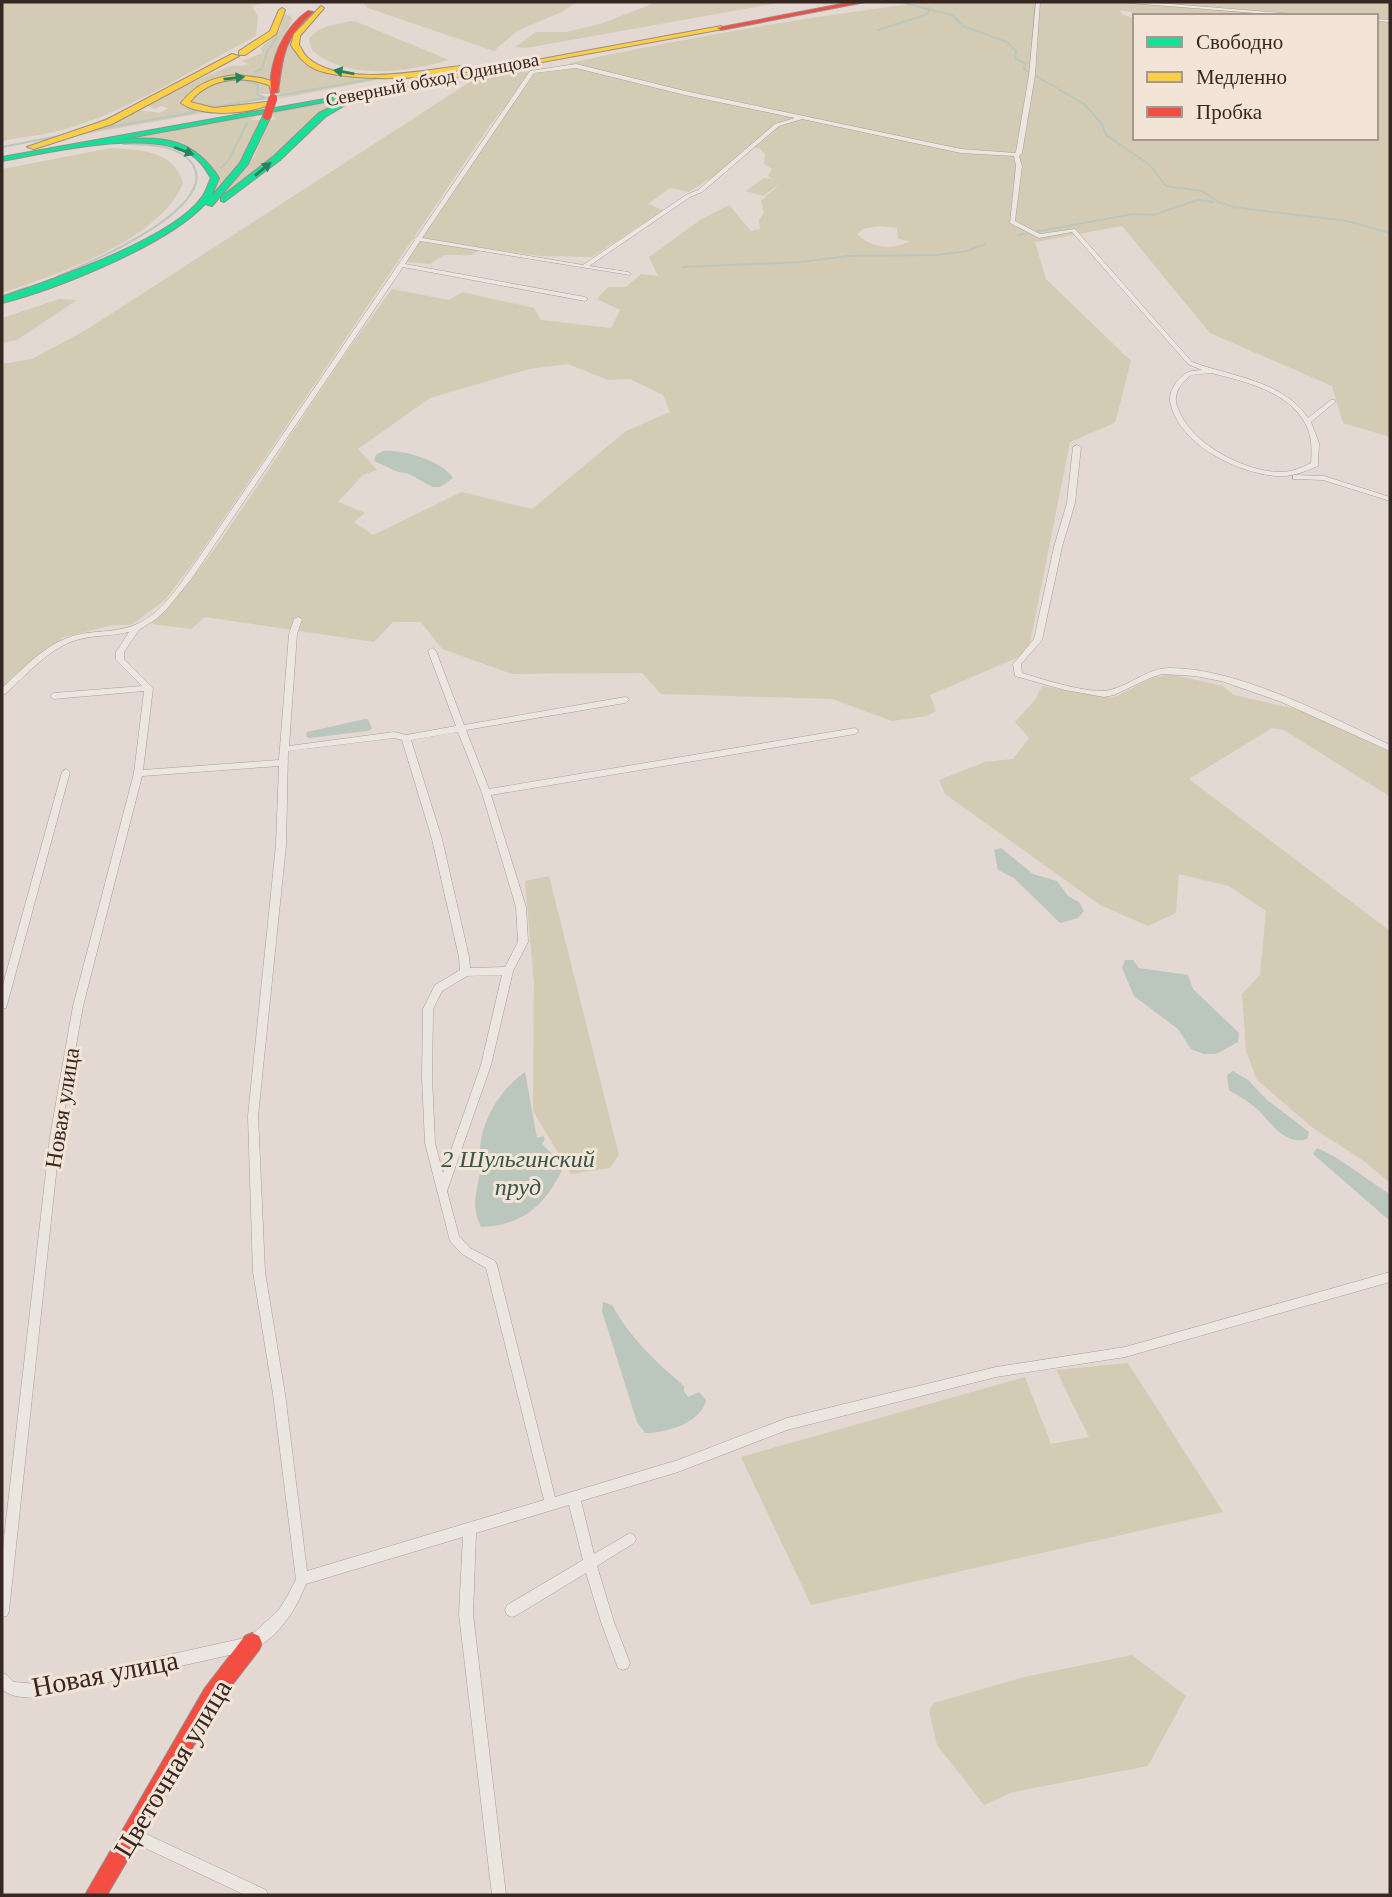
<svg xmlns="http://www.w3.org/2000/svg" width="1392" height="1897" font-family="Georgia,serif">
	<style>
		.green { fill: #d4cbb5; fill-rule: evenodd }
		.water { fill: #bbc6bc }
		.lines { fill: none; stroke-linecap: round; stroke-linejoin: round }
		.stream { stroke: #bbc6bc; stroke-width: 2 }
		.street-casing { stroke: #a99e9a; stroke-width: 1 }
		.fast-casing { stroke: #988e8a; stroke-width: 2 }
		.slow-casing { stroke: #988e8a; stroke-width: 2 }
		.jam-casing { stroke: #988e8a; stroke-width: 2 }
		.street { fill: #ece6e1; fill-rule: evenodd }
		.fast { fill: #16e098; fill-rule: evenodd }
		.slow { fill: #ffcf43; fill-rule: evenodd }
		.jam { fill: #f24e42; fill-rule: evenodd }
		.jam-bridge-casing { stroke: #988e8a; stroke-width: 9; stroke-linecap: butt }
		.jam-bridge { stroke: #f24e42; stroke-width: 8 }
		.oneway { fill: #26835d }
		.labels { text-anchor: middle; stroke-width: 6; stroke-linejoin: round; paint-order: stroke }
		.far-street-label { font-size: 19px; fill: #372622; stroke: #f3e4d8 }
		.street-label { font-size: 23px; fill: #372622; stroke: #f3e4d8 }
		.water-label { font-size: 24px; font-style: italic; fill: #335649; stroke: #f3e4d8 }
		.near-street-label { font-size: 28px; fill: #372622; stroke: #f3e4d8 }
	</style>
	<rect width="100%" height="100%" fill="#e3d8d2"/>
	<path class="green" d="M 2,2 L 267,2 L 252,6 L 258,17 L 256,36 C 197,67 129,111 66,129 C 45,135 23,137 2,141 Z
		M 576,2 L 562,12 L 517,31 L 494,51 L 368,8 L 363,3 Z
		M 657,2 L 783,2 L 526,48 L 515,47 L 536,32 L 566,32 L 603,23 Z
		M 927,2 L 1390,2 L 1390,437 L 1343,423 L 1332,386 L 1210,333 L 1122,226 L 1035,242 L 1046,279 L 1131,361 L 1115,423 L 1070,442 L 1028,653 L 930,695 L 936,711 L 927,716 L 892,721 L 832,699 L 661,694 L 642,673 L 512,674 L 442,649 L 421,622 L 393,622 L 374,642 L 205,617 L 191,629 L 151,624 C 197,579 229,528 265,475 C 306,412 347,349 392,289 L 449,300 L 462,292 L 534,308 L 541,320 L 611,328 L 620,310 L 597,299 L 608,287 L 626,287 L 641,274 L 658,276 L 649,257 L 700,220 L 729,205 L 751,231 L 760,229 L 759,220 L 764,213 L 761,201 L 782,182 L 763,196 L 746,191 L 764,178 L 773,179 L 768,176 L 772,169 L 764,164 L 765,154 L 759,148 L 750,147 L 717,174 L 689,192 L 670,188 L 648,204 L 663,210 L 592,257 L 540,256 L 482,248 L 472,255 L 444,255 L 430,264 L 405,262 L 527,79 L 490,125 L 199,555 L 165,600 L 131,625 L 113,625 L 64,637 L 2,688 L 2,364 L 32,359 L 86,330 L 473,80 L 523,71 L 568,68 L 570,63 C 688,37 807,17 927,2 ZM 1120,10 L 1149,16 L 1376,16 L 1376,138 L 1135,138 L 1135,19 L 1122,14 ZM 879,226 L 897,228 L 898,239 L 910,241 C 892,251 871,248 857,234 L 863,229 ZM 568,364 L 608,380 L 630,379 L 663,395 L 670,412 L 626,431 L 532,509 L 462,492 L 373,535 L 354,522 L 365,513 L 338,502 L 363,475 L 377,470 L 358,449 L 430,398 L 529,369 Z
		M 283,14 L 291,16 L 292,19 L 285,35 L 272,82 C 250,69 199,80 183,99 L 183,104 L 193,109 L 208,112 L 80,135 L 138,110 L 160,113 L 168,108 L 161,106 L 155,109 L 147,105 C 173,91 200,79 227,67 C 234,64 240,68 248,64 L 242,61 L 262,53 L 261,48 L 280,30 Z
		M 310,14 L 314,14 L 292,46 C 303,76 369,78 396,76 L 278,99 L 284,94 L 278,94 L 286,49 L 300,18 Z
		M 350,21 L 357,22 L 449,60 C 408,72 346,81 312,50 L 309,39 C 321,24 334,26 350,21 Z
		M 245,78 L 269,84 L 271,94 L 258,94 L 267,99 L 210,109 L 189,104 L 188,99 C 204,84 224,80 245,78 Z
		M 355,96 L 344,101 L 222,197 L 254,157 L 270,120 L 277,119 L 272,116 L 274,111 Z
		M 259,114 L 250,120 L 262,120 L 246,157 L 213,197 L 210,197 C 231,167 194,149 168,144 C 149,140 127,142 107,141 Z
		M 111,148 C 141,150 174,150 183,183 C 160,241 57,274 2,293 L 2,169 Z
		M 59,299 L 77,300 L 17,340 L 2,343 L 2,318 Z
		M 1169,674 L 1223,686 L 1234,695 L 1300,710 L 1390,752 L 1389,796 L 1284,730 L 1272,728 L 1189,779 L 1390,931 L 1390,1183 L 1364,1161 L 1313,1128 L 1257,1080 L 1246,1051 L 1242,994 L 1260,975 L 1266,911 L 1229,886 L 1179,874 L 1176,913 L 1148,926 L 1100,905 L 945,794 L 939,780 L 985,762 L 1013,759 L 1029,738 L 1015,722 L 1035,700 L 1042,686 L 1113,698 L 1150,679 Z
		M 549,876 L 619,1155 L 610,1168 L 571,1174 L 533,1111 L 534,983 L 525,881 Z
		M 1128,1363 L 1223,1512 L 811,1605 L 741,1457 L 1025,1377 L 1051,1444 L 1089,1437 L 1056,1370 Z
		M 1132,1655 L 1186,1696 L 1148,1766 L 1013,1792 L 984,1805 L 937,1745 L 929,1710 L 934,1703 L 1024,1677 Z"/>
	<path class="water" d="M 383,451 C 403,449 442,461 453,478 L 440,487 L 433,487 L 407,473 L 398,472 L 374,461 L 376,455 Z
		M 365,719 L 368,719 L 372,729 L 367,731 L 309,738 L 306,736 L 307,732 Z
		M 1001,848 L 1033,874 L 1057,881 L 1068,896 L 1079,902 L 1084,911 L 1078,918 L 1060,923 L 1014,878 L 998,870 L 994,850 Z
		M 1125,960 L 1133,960 L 1139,968 L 1188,975 L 1193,989 L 1239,1033 L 1238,1042 L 1216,1054 L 1204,1054 L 1191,1049 L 1178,1029 L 1134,996 L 1122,968 Z
		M 1233,1071 L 1248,1080 L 1266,1099 L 1309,1132 L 1307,1139 C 1286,1145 1274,1127 1261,1113 C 1253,1104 1240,1097 1229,1090 L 1227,1075 Z
		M 525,1072 L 537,1138 L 543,1136 L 545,1139 L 542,1144 L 564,1166 C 546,1204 525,1225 481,1227 C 471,1204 476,1197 480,1173 C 481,1162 479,1151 481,1140 C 486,1112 503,1088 525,1072 Z
		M 1317,1148 C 1343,1159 1365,1179 1390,1194 L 1390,1221 L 1313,1154 Z
		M 603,1302 L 612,1305 C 630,1338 655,1361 684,1386 L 684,1391 L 688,1397 L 699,1392 L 706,1400 C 701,1423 667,1433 645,1433 L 637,1422 L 602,1311 Z"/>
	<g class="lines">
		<path class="stream" d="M 900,2 L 952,15 L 963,26 L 1007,42 L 1016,51 L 1015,58 L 1025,63 L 1024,69 L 1084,104 L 1102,124 L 1106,135 L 1150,165 L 1166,186 L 1202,191 L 1219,202 L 1234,207 L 1347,221 L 1390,233
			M 878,30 L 928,14 L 929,8
			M 254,72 L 262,69 L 267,52 L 277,37
			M 247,81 L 258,85 L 257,94 L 265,98
			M 196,105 L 215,107 L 378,78
			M 132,113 L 99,129 L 196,112 L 186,108
			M 95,124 L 126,111
			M 173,130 L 324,103 L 331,105
			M 2,147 L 69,134
			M 221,168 L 228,161 L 247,123
			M 1018,235 L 1133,214 L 1154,215 L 1197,200 L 1213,202
			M 682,267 L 802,262 L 848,256 L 938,255 L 967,251 L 985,244
			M 58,276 C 87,264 220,208 193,165 C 180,144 145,144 123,144
			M 2,296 L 28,287"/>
		<g class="street-casing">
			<path id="street" d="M 1036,2 L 1040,2 L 1035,75 L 1022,153 L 1019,156 L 1022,166 L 1015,221 L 1040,234 L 1075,229 L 1192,362 C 1232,377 1282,380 1308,418 L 1331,400 L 1335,400 L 1335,402 L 1311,422 L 1319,443 L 1318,466 C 1304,472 1292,477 1276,476 C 1240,473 1189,449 1174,414 C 1169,403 1168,395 1175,384 C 1184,372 1188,371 1202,370 L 1188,364 L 1072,232 L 1039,238 L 1010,223 L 1016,166 L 1014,156 L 961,153 L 802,119 L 779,126 L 702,192 L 690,197 L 589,266 L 628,272 L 630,273 L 630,275 L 420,241 L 405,264 L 585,297 L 588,299 L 585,301 L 403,267 L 192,578 L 166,610 L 156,619 L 139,630 L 124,652 L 124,659 L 153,688 L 143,770 L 279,760 L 289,634 L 294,619 L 298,617 L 302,619 L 297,634 L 289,746 L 394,732 L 406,735 L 456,726 L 428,651 L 432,648 L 436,651 L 464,725 L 625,697 L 628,698 L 629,700 L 625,703 L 466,730 L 489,789 L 855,728 L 859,731 L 855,734 L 491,795 L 526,907 L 528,942 L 513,971 L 491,1065 L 447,1191 L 459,1236 L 470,1248 L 495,1261 L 497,1265 L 555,1497 L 678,1460 L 787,1418 L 996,1367 L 1125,1347 L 1390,1272 L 1390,1282 L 1125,1357 L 996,1377 L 787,1430 L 678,1472 L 581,1501 L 594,1554 L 630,1533 L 634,1535 L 636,1539 L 634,1543 L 597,1566 L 614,1622 L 630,1663 L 628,1668 L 623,1670 L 618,1668 L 601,1622 L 586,1573 L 517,1615 L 512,1617 L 507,1615 L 505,1610 L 507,1605 L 583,1560 L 569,1505 L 476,1533 L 473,1614 L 506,1895 L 492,1895 L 459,1614 L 463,1537 L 306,1584 C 296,1610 278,1638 252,1650 L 37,1698 C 25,1697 11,1698 2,1689 L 2,1673 L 7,1675 L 14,1682 L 37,1684 L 249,1637 L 278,1611 L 288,1595 L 296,1579 L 273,1394 L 253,1272 L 248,1116 L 276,845 L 279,766 L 142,776 L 83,1006 L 60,1137 L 9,1611 L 7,1616 L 2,1617 L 2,1556 L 50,1137 L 73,1006 L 134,773 L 144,691 L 54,699 L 50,696 L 54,693 L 142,686 L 116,660 L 116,652 L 129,632 C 113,636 96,635 80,639 C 50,646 27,675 5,694 L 2,695 L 2,688 C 24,668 46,643 76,635 C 96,630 120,633 139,623 C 166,610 183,579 200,556 L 415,240 L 414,239 L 417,237 L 530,71 L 576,64 L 685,91 L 961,149 L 1015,153 L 1016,152 L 1029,75 ZM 576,68 L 685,95 L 795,118 L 775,124 L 698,190 L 686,195 L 583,265 L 422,238 L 534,73 ZM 1211,373 C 1244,381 1290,392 1306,425 C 1312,437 1312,450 1311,463 C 1301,468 1292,472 1280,472 C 1246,472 1194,445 1180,413 C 1178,408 1175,403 1176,397 C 1177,388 1184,381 1191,375 ZM 458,732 L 482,793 L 516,907 L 518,942 L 505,967 L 470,968 L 469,957 L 442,839 L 411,740 ZM 394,738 L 402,740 L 432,839 L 459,957 L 460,970 L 435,985 L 423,1009 L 422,1078 L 425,1143 L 450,1241 L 462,1254 L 486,1268 L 544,1500 L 307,1571 L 285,1394 L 265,1272 L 258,1116 L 286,845 L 288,751 ZM 502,975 L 481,1065 L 443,1173 L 435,1143 L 432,1078 L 433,1009 L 442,991 L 467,976 Z
				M 1127,2 L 1145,2 L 1318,16 L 1293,16 L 1129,3 Z
				M 1376,19 L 1390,20 L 1390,22 L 1376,21 Z
				M 1077,445 L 1081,447 L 1075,503 L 1062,547 L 1042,640 L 1021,664 L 1022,673 C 1041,679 1092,695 1110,690 C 1131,685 1147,668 1170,668 C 1238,668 1329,716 1390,745 L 1390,751 L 1279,701 L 1221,681 L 1195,676 L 1162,674 L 1150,678 L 1114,695 L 1104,697 L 1065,690 L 1015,676 L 1013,664 L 1034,639 L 1054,547 L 1067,503 L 1073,447 Z
				M 1293,475 L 1324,476 L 1390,497 L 1390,501 L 1323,480 L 1296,479 L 1293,479 Z
				M 66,769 L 70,772 L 7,1005 L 6,1008 L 2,1009 L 2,988 L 62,772 Z
				M 131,1827 L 266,1890 L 268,1895 L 245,1895 L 126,1839 L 124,1834 L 126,1829 Z"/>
		</g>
		<g class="fast-casing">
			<path id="fast" d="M 380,89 L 384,91 L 383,93 L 349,103 L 325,117 L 280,160 L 224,202 L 221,201 L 221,197 L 274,156 L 319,113 L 352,97 L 123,139 C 166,137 194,139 219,178 L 211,197 L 240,163 L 264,114 L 271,116 L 248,164 L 212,206 L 205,204 C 167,245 57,289 2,303 L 2,297 C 51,280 173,239 202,197 C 206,192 208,184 211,178 C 205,168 200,160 190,154 C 148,128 48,153 2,161 L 2,157 Z"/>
		</g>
		<g class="slow-casing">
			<path id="slow" d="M 321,6 L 324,8 L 300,36 L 299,45 C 302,49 304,55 308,58 C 341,87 420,71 460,66 L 464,68 C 439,81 339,82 313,68 C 303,63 298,55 291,45 L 294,34 Z
				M 282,8 L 285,10 L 276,34 L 245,55 L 239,55 L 239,51 L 270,31 L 279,10 Z
				M 721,26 L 723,29 L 366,94 L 362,92 Z
				M 232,54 L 239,56 L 112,124 L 34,149 L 27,147 L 106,120 Z
				M 237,75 L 261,78 L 275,82 L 279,91 L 272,93 L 269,85 C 241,75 209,78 190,102 L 214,108 L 266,102 L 270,104 C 249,115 201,117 181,103 C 196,84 213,77 237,75 Z"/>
		</g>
		<g class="jam-casing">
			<path id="jam" d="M 852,2 L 865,2 L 721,30 L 717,28 Z
				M 308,11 L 313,12 C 284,38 283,54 278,92 L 271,94 C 268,63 283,28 308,11 Z
				M 252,1633 L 259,1636 L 262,1643 L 259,1650 L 219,1702 L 107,1895 L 85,1895 L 205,1688 L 245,1636 Z"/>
		</g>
		<use href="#street" class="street"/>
		<use href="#fast" class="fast"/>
		<use href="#slow" class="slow"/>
		<use href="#jam" class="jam"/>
		<g class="jam-bridge-casing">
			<path id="jam-bridge" d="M 267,116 L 273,98"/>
		</g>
		<use href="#jam-bridge" class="jam-bridge"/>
	</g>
	<defs><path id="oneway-solid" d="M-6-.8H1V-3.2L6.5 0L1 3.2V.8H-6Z" transform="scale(1.75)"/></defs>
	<g class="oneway">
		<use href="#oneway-solid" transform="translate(344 72) rotate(-170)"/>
		<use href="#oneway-solid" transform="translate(234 78) rotate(-6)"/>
		<use href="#oneway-solid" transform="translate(184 151) rotate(21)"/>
		<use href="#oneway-solid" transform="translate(263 169) rotate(-40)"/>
	</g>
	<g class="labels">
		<g class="far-street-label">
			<text transform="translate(432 79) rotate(-11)" y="7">Северный обход Одинцова</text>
		</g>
		<g class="street-label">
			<text transform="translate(62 1108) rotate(-81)" y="8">Новая улица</text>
		</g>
		<g class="water-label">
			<text x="518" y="1167">2 Шульгинский<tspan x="518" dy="28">пруд</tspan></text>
		</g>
		<g class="near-street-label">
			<text transform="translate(105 1673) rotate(-11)" y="10">Новая улица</text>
			<text transform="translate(172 1768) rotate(-59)" y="10">Цветочная улица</text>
		</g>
	</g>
	<rect width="1392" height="1897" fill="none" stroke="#372622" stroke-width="7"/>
	<rect x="1133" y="14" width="245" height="126" fill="#f3e4d8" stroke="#a8988f" stroke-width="2"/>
	<rect x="1147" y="37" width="35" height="10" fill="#16e098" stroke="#a8988f" stroke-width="2"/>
	<text x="1196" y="49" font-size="21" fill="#372622">Свободно</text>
	<rect x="1147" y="72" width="35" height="10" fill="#ffcf43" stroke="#a8988f" stroke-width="2"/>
	<text x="1196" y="84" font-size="21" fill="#372622">Медленно</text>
	<rect x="1147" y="107" width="35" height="10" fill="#f24e42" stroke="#a8988f" stroke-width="2"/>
	<text x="1196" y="119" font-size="21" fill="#372622">Пробка</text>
</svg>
